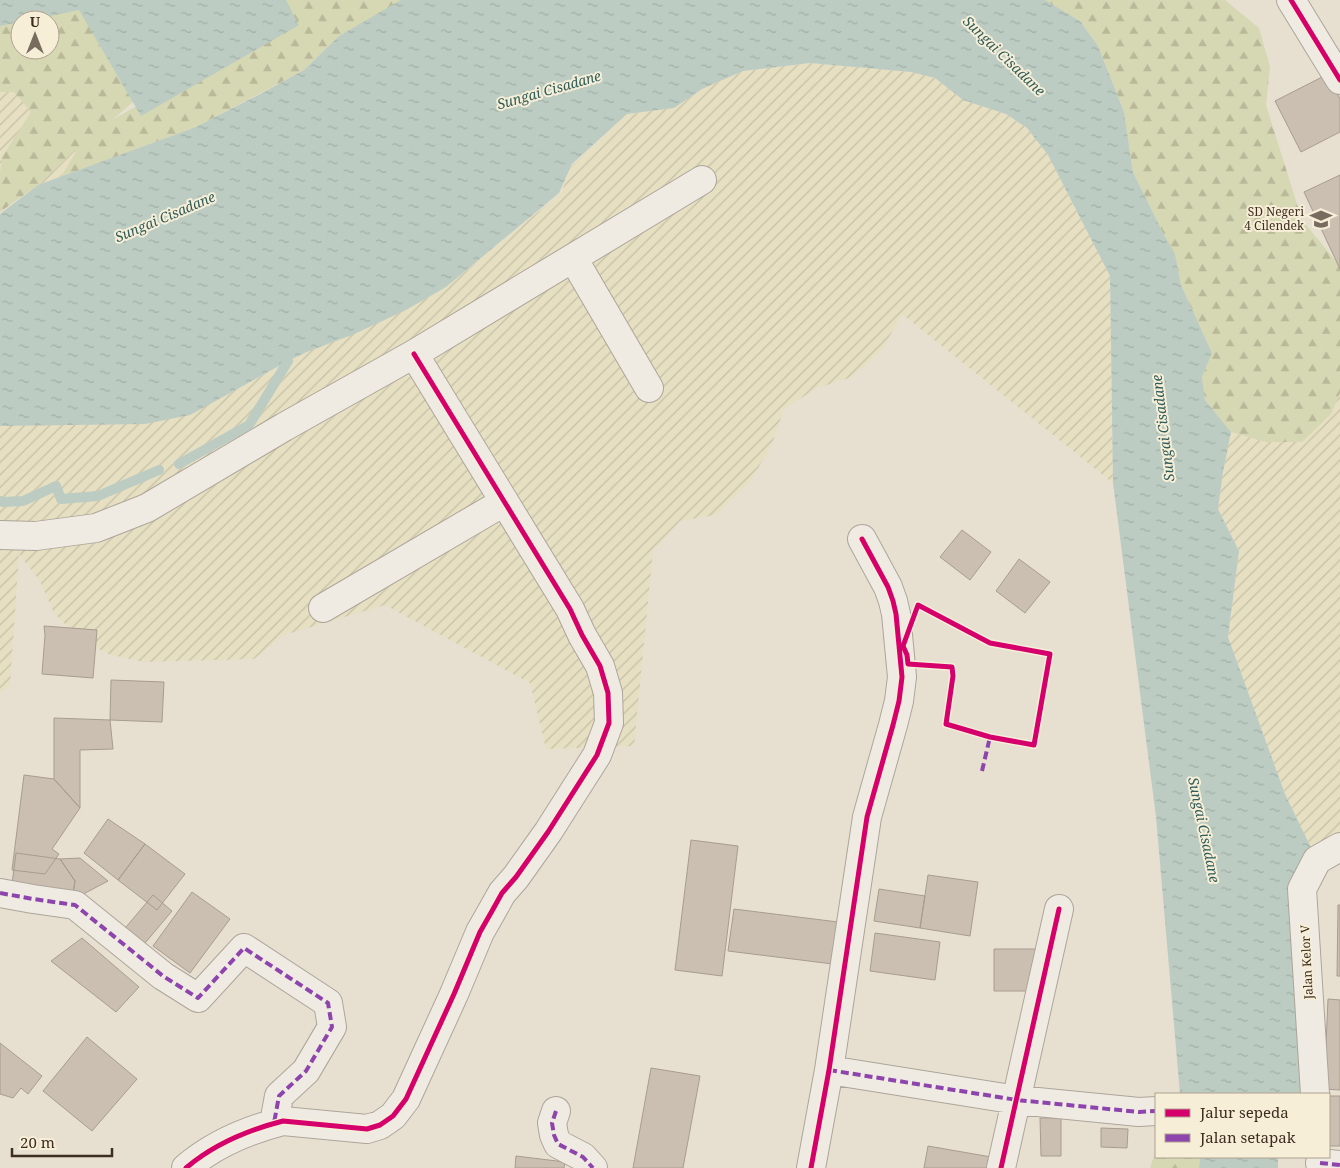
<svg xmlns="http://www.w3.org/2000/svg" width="1340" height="1168" font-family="'Noto Serif',serif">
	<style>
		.farmland { fill: url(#farmland-furrows) }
		.forest { fill: url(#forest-firs); fill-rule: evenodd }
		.water { fill: url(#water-ripples) }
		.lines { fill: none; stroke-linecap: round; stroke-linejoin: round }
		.stream { stroke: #bcccc2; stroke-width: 10 }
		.building { fill: #cbbfb2; stroke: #a89c90 }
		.minor-casing { stroke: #ada599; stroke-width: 30 }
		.minor { stroke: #efebe3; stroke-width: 28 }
		.quiet { stroke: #8e44ad; stroke-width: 4; stroke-dasharray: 8 4; stroke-linecap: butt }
		.cycleway-casing { stroke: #f7eed8; stroke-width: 8 }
		.cycleway { stroke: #d6006c; stroke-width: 5 }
		.labels { text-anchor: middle; stroke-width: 4; stroke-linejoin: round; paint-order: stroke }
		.poi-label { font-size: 12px; fill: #3d2e20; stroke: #f7eed8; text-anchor: end }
		.street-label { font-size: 12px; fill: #3d2e20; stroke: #f7eed8 }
		.water-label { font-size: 14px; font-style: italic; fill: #2f5d5a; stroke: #f7eed8 }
	</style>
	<defs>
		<pattern id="farmland-furrows" width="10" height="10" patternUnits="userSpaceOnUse" patternTransform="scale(1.25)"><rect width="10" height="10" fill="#e6dfc2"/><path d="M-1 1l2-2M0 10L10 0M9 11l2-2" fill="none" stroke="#c6c0a6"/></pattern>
		<pattern id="forest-firs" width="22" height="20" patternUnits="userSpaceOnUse" patternTransform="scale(1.25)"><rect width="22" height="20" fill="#d6d7b3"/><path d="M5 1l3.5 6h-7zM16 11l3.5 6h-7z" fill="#b9b99a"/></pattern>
		<pattern id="water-ripples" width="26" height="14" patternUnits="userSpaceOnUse" patternTransform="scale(1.25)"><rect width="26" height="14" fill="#bcccc2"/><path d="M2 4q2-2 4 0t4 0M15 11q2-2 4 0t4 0" fill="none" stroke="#a2b0a6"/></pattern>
	</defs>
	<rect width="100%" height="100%" fill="#e7e0d1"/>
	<path class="farmland" d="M 810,63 L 911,72 L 935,78 L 963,100 L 1006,114 L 1027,128 L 1048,155 L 1110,276 L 1113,483 L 902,314 L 882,350 L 852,377 L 817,388 L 784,409 L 771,447 L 749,483 L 716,515 L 680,521 L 653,551 L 634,746 L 546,749 L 530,683 L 385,605 L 284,635 L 254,659 L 144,662 L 108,654 L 79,638 L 54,613 L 40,581 L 19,554 L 10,686 L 0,692 L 0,426 L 249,383 L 268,372 L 309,351 L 406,310 L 446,287 L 561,193 L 571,167 L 627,114 L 674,108 L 702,89 L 743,71 Z
		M 19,75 L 75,149 L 75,152 L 61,177 L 38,185 L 0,212 L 0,81 Z
		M 1340,393 L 1340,847 L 1317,860 L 1285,794 L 1228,637 L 1239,551 L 1218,509 L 1223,472 L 1231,432 L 1266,442 L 1331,414 Z"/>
	<path class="forest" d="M 48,0 L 162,0 L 147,90 L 112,120 L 156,95 L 246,0 L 403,0 L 339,36 L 304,70 L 196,127 L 61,177 L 75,153 L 75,150 L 38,185 L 0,212 L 0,173 L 2,157 L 31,112 L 14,92 L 0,92 L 0,6 ZM 20,20 L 50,20 L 50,50 L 20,50 Z
		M 1045,0 L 1225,0 L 1259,28 L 1270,67 L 1266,105 L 1302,220 L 1340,266 L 1340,393 L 1331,414 L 1302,442 L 1266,442 L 1231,432 L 1205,400 L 1202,377 L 1212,353 L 1181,285 L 1175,255 L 1163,233 L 1133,172 L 1124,112 L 1098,46 L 1080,21 Z
		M 1156,1150 L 1156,1157 L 1200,1157 L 1199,1168 L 1150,1168 Z"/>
	<path class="water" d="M 0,0 L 286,0 L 299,25 L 141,116 L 79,10 L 31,20 L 20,20 L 20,22 L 0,26 Z
		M 401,0 L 1045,0 L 1080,21 L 1098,46 L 1124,112 L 1133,172 L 1163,233 L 1175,254 L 1181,285 L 1212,353 L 1202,377 L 1205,400 L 1231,432 L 1223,472 L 1218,509 L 1239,551 L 1228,637 L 1285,794 L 1317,860 L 1302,889 L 1315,1094 L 1180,1094 L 1156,817 L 1113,483 L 1110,276 L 1048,155 L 1027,128 L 1006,114 L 963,100 L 935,78 L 911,72 L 810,63 L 743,71 L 702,89 L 674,108 L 627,114 L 572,164 L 559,193 L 446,287 L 406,310 L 378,323 L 352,335 L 309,351 L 288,361 L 190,415 L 145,424 L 0,426 L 0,214 L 38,185 L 196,127 L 264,92 L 304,70 L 339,36 Z
		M 1200,1157 L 1278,1157 L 1278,1168 L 1199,1168 Z"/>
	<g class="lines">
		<path class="stream" d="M 179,464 L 249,425 L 288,361
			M 0,501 L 3,502 L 23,501 L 56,486 L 61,499 L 98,496 L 159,470"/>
	</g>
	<path class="building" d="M 1328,74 L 1340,99 L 1340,132 L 1301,152 L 1275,101 Z
		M 1340,175 L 1340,269 L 1304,192 Z
		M 962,530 L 991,552 L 970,580 L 940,557 Z
		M 1019,559 L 1050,582 L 1025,613 L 996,591 Z
		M 44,626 L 97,630 L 93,678 L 42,674 L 45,635 Z
		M 111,680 L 164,682 L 162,722 L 110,720 Z
		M 54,718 L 110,720 L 113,749 L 80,750 L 80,808 L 54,779 Z
		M 24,775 L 54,779 L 80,808 L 52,849 L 59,854 L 45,874 L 12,870 Z
		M 108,819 L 145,844 L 118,880 L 84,853 Z
		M 691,840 L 738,846 L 722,976 L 675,970 Z
		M 145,844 L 185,874 L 157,910 L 118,880 Z
		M 16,853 L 60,859 L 75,881 L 72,900 L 11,892 Z
		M 80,858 L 108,881 L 72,900 L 75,881 L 60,859 Z
		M 928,875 L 978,882 L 970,936 L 920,928 Z
		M 879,889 L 925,896 L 920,928 L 874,921 Z
		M 192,892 L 230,919 L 190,973 L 153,946 Z
		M 153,895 L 172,911 L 140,949 L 121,933 Z
		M 1338,905 L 1340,905 L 1340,976 L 1337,976 Z
		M 734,909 L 846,923 L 841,965 L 728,951 Z
		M 875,933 L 940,942 L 935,980 L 870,971 Z
		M 82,938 L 139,987 L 116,1012 L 51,961 Z
		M 994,949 L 1037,949 L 1037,991 L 994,991 Z
		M 1328,999 L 1340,1000 L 1340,1090 L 1324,1089 Z
		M 87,1037 L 137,1079 L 92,1131 L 43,1091 Z
		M 0,1043 L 42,1076 L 28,1094 L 21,1088 L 13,1098 L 0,1094 Z
		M 651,1068 L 700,1076 L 683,1168 L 633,1168 Z
		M 1329,1096 L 1340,1096 L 1340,1146 L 1329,1146 Z
		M 1040,1118 L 1061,1118 L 1061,1156 L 1041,1156 Z
		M 1101,1128 L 1128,1129 L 1127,1148 L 1101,1147 Z
		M 928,1146 L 997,1158 L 996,1168 L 924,1168 Z
		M 516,1156 L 565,1162 L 564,1168 L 515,1168 Z"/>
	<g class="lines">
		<g class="minor-casing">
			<path id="minor" d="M 1291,0 L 1340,80
				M 573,258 L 649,388
				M 0,535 L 36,536 L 96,528 L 147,508 L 284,427 L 414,354 L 702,180
				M 323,608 L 504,502
				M 0,893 L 33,899 L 75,905 L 163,976 L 198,998 L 244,948 L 328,1003 L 332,1027 L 306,1071 L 279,1096 L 274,1123
				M 829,1070 L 1017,1100 L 1139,1112 L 1156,1111
				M 1315,1094 L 1302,889 L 1317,860 L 1340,847
				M 556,1111 L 552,1123 L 554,1135 L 558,1144 L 583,1157 L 593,1168
				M 1320,1163 L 1340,1165
				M 186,1168 C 214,1144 248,1130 283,1121 L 367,1129 L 380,1125 L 393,1116 L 406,1099 L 454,994 L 480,932 L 492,911 L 502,893 L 516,877 L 548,832 L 597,755 L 609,723 L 608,693 L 600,666 L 582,635 L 570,609 L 414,354
				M 811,1168 L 829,1070 L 867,817 L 893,725 L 899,701 L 902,677 L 896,614 L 893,601 L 888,587 L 862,539
				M 1001,1168 L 1059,909"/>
		</g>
		<use href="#minor" class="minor"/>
		<path class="quiet" d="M 982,771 L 990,737
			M 0,893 L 33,899 L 75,905 L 163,976 L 198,998 L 244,948 L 328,1003 L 332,1027 L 306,1071 L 279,1096 L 274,1123 L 270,1125
			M 829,1070 L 1017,1100 L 1139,1112 L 1156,1111
			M 556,1111 L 552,1123 L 554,1135 L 558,1144 L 583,1157 L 593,1168
			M 1320,1163 L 1340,1165"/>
		<g class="cycleway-casing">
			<path id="cycleway" d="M 1291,0 L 1340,80
				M 918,605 L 990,643 L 1050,654 L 1034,745 L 990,737 L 946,724 L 953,676 L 952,667 L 908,664 L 907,655 L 903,646 Z
				M 186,1168 C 214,1144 248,1130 283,1121 L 367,1129 L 380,1125 L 393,1116 L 406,1099 L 454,994 L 480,932 L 492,911 L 502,893 L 516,877 L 548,832 L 597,755 L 609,723 L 608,693 L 600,666 L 582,635 L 570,609 L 414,354
				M 811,1168 L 829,1070 L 867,817 L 893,725 L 899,701 L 902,677 L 896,614 L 893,601 L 888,587 L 862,539
				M 1001,1168 L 1059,909"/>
		</g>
		<use href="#cycleway" class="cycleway"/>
	</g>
	<defs>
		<g id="school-bare" transform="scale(1.725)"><path d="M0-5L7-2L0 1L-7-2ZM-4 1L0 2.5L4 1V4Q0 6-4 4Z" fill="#786c5e" stroke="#f7eed8" stroke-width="2.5" paint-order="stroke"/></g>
	</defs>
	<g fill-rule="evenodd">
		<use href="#school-bare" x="1321" y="219"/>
	</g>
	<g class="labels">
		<g class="poi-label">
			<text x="1304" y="216">SD Negeri<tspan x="1304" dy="14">4 Cilendek</tspan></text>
		</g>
		<g class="street-label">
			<text transform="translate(1307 962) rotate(-93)" y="4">Jalan Kelor V</text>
		</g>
		<g class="water-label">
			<text transform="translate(1004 56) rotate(44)" y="5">Sungai Cisadane</text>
			<text transform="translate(549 90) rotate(-16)" y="5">Sungai Cisadane</text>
			<text transform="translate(165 217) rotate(-23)" y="5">Sungai Cisadane</text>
			<text transform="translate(1163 428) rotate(-97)" y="5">Sungai Cisadane</text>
			<text transform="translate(1204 830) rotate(78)" y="5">Sungai Cisadane</text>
		</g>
	</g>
	<rect x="1155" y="1093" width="175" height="65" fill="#f7eed8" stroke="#ada18e"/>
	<rect x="1165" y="1109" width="25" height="8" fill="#d6006c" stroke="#ada18e"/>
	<text x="1200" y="1118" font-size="15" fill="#3d2e20">Jalur sepeda</text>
	<rect x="1165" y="1134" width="25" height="8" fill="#8e44ad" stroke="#ada18e"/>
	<text x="1200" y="1143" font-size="15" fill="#3d2e20">Jalan setapak</text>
	<g transform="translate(35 35)"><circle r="24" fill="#f7eed8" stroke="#ada18e"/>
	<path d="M0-4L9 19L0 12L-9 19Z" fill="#786c5e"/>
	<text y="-8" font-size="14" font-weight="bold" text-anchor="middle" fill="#3d2e20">U</text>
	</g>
	<path d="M12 1148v8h100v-8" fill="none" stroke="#3d2e20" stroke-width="2.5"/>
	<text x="20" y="1148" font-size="15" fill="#3d2e20" stroke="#f7eed8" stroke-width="4" paint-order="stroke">20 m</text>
</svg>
